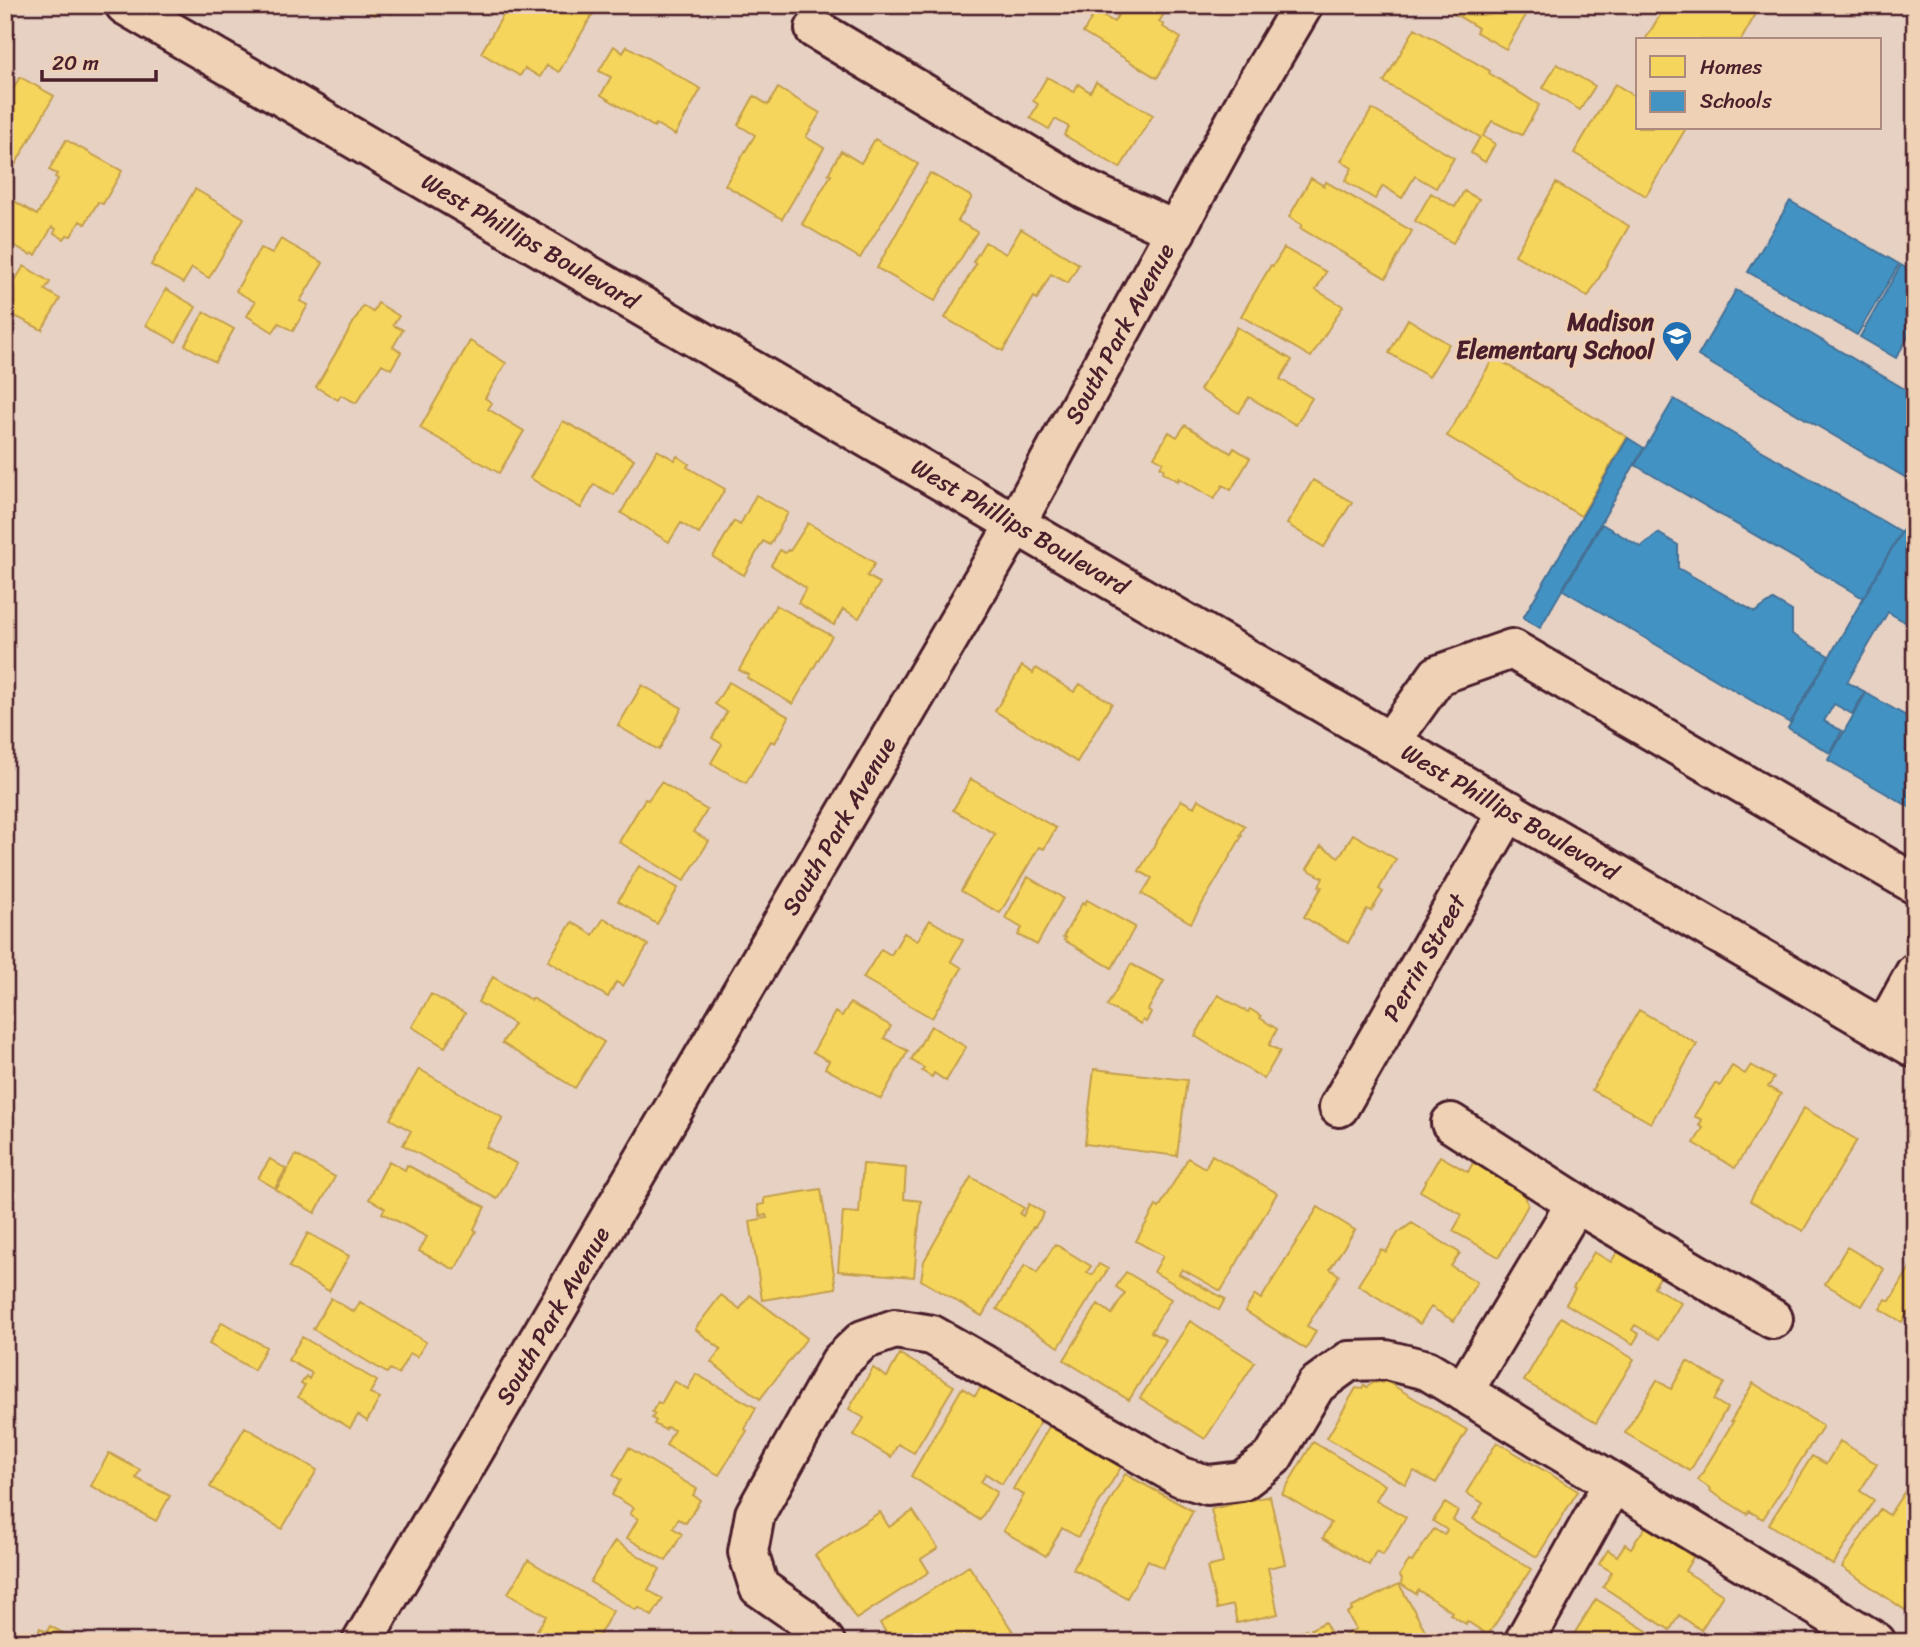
<svg xmlns="http://www.w3.org/2000/svg" width="1920" height="1647" font-family="Sriracha,sans-serif">
	<style>
		.homes { fill: #f6d55c; stroke: #c29e4d; stroke-width: 2 }
		.schools { fill: #4393c3; stroke: #457095; stroke-width: 2 }
		.lines { fill: none; stroke-linecap: round; stroke-linejoin: round }
		.minor-casing { stroke: #4a1f2b; stroke-width: 44 }
		.minor { stroke: #efd1b5; stroke-width: 38 }
		.labels { text-anchor: middle; stroke-width: 7; stroke-linejoin: round; paint-order: stroke }
		.street-label { font-size: 24px; fill: #4a1f2b; stroke: #efd1b5 }
		.poi-label { font-size: 24px; font-weight: bold; fill: #4a1f2b; stroke: #efd1b5; text-anchor: end }
	</style>
	<rect width="100%" height="100%" fill="#e7d1c3"/>
	<filter id="ink" filterUnits="userSpaceOnUse"><feTurbulence type="fractalNoise" baseFrequency=".0143" numOctaves="2"/><feDisplacementMap in="SourceGraphic" scale="14" xChannelSelector="R" yChannelSelector="G"/><feConvolveMatrix kernelMatrix="1 2 1 2 8 2 1 2 1" color-interpolation-filters="sRGB"/></filter>
	<g filter="url(#ink)">
		<path class="homes" d="M 359,5 L 398,5 L 392,14 L 380,6 L 375,15 Z
			M 509,5 L 598,5 L 559,72 L 547,65 L 540,77 L 525,68 L 520,76 L 481,53 Z
			M 1124,5 L 1169,5 L 1159,22 L 1164,25 L 1163,27 L 1181,38 L 1157,78 L 1083,33 L 1095,12 L 1114,22 Z
			M 1179,5 L 1199,5 L 1194,14 Z
			M 1440,5 L 1532,5 L 1506,49 L 1476,32 L 1478,28 Z
			M 1666,5 L 1761,5 L 1741,40 L 1645,40 Z
			M 1415,28 L 1490,71 L 1489,73 L 1539,105 L 1522,135 L 1492,121 L 1483,136 L 1495,144 L 1485,162 L 1471,153 L 1480,137 L 1384,82 Z
			M 614,46 L 623,53 L 627,46 L 701,89 L 675,135 L 656,124 L 654,127 L 601,95 L 611,77 L 599,71 Z
			M 1557,64 L 1595,86 L 1580,110 L 1543,88 Z
			M 20,77 L 54,96 L 5,183 L 5,102 Z
			M 1047,77 L 1074,92 L 1078,84 L 1090,92 L 1096,82 L 1153,115 L 1120,168 L 1064,135 L 1069,127 L 1055,119 L 1049,129 L 1030,118 L 1038,104 L 1033,101 Z
			M 1615,84 L 1638,98 L 1638,128 L 1686,128 L 1646,196 L 1574,153 Z
			M 778,88 L 820,113 L 806,137 L 824,148 L 782,219 L 725,185 L 755,135 L 738,125 L 754,96 L 768,105 Z
			M 1372,109 L 1454,158 L 1436,188 L 1415,176 L 1402,198 L 1383,186 L 1375,199 L 1345,181 L 1352,168 L 1341,161 Z
			M 875,139 L 918,164 L 860,258 L 802,224 L 831,175 L 828,174 L 841,151 L 861,163 Z
			M 66,140 L 122,171 L 103,204 L 98,202 L 85,224 L 80,221 L 71,236 L 67,235 L 64,239 L 54,233 L 56,229 L 52,227 L 36,255 L 32,253 L 31,255 L 5,240 L 5,209 L 11,199 L 37,215 L 58,179 L 55,177 L 57,174 L 49,170 Z
			M 930,173 L 972,197 L 958,221 L 977,232 L 935,301 L 877,268 Z
			M 1311,178 L 1324,186 L 1326,182 L 1412,231 L 1386,278 L 1300,228 L 1302,225 L 1289,217 Z
			M 1556,183 L 1629,226 L 1588,297 L 1515,255 Z
			M 195,189 L 244,218 L 209,278 L 192,268 L 183,283 L 151,265 Z
			M 1464,191 L 1479,199 L 1453,243 L 1415,221 L 1431,193 L 1455,207 Z
			M 1021,229 L 1079,264 L 1068,283 L 1051,274 L 1037,299 L 1034,297 L 1003,351 L 945,318 L 976,264 L 973,262 L 985,242 L 1006,254 Z
			M 281,239 L 323,263 L 300,301 L 308,305 L 293,331 L 279,323 L 273,332 L 247,316 L 255,302 L 236,291 L 260,248 L 272,254 Z
			M 1284,248 L 1326,272 L 1316,290 L 1343,306 L 1311,357 L 1241,316 L 1271,265 L 1273,266 Z
			M 24,266 L 50,282 L 45,290 L 60,299 L 42,330 L 5,311 L 5,296 Z
			M 166,289 L 196,307 L 176,342 L 146,325 Z
			M 378,303 L 399,316 L 393,325 L 403,330 L 393,347 L 401,352 L 391,369 L 382,364 L 356,403 L 341,395 L 338,400 L 316,387 L 363,306 L 373,312 Z
			M 204,312 L 234,329 L 215,362 L 185,345 Z
			M 1408,319 L 1449,344 L 1429,377 L 1389,353 Z
			M 1237,327 L 1292,360 L 1280,379 L 1312,398 L 1296,425 L 1249,397 L 1239,413 L 1200,390 Z
			M 470,341 L 506,363 L 485,398 L 492,403 L 488,409 L 524,431 L 499,473 L 420,428 Z
			M 1494,357 L 1627,437 L 1581,516 L 1447,436 Z
			M 563,421 L 634,459 L 614,495 L 594,484 L 581,508 L 530,478 Z
			M 1185,425 L 1231,453 L 1234,448 L 1250,458 L 1231,490 L 1223,485 L 1214,499 L 1179,478 L 1178,481 L 1163,472 L 1164,469 L 1160,467 L 1163,462 L 1154,457 L 1169,432 L 1177,437 Z
			M 657,450 L 675,460 L 677,456 L 689,464 L 687,467 L 725,489 L 699,534 L 681,523 L 669,542 L 621,513 Z
			M 1313,480 L 1352,502 L 1324,547 L 1287,524 Z
			M 756,495 L 788,513 L 770,545 L 763,541 L 744,575 L 713,557 L 734,521 L 740,525 Z
			M 808,523 L 875,563 L 867,576 L 880,583 L 859,618 L 843,609 L 834,625 L 798,603 L 806,588 L 771,565 L 780,550 L 785,553 L 788,550 L 790,551 Z
			M 776,605 L 832,636 L 793,704 L 747,678 L 749,675 L 739,670 Z
			M 1022,666 L 1033,673 L 1036,668 L 1074,692 L 1080,684 L 1112,703 L 1077,762 L 995,711 Z
			M 729,682 L 789,717 L 775,743 L 771,741 L 746,783 L 711,763 L 722,744 L 712,738 L 727,712 L 715,704 Z
			M 642,685 L 682,708 L 659,750 L 618,726 Z
			M 971,779 L 1056,828 L 1044,849 L 1039,847 L 1000,913 L 961,891 L 995,834 L 953,810 Z
			M 661,782 L 707,810 L 694,832 L 709,841 L 684,881 L 619,842 L 645,799 L 648,800 Z
			M 1198,799 L 1245,826 L 1240,835 L 1242,836 L 1191,923 L 1142,894 L 1152,878 L 1139,871 L 1181,800 L 1194,807 Z
			M 1353,834 L 1396,859 L 1379,889 L 1383,892 L 1371,911 L 1367,909 L 1348,943 L 1304,917 L 1322,887 L 1319,886 L 1323,878 L 1307,869 L 1321,846 L 1339,857 Z
			M 639,866 L 678,888 L 657,924 L 618,901 Z
			M 1028,877 L 1063,898 L 1037,945 L 1018,935 L 1022,928 L 1005,918 Z
			M 1087,900 L 1135,927 L 1112,968 L 1064,940 L 1066,938 L 1063,937 L 1083,902 L 1085,904 Z
			M 604,918 L 648,945 L 623,986 L 616,982 L 608,997 L 548,961 L 572,922 L 593,935 Z
			M 930,920 L 963,940 L 951,961 L 962,968 L 932,1018 L 863,978 L 881,949 L 891,955 L 904,933 L 917,941 Z
			M 1131,964 L 1164,981 L 1148,1010 L 1151,1012 L 1146,1022 L 1143,1020 L 1141,1024 L 1107,1006 Z
			M 493,977 L 531,1000 L 532,998 L 604,1042 L 575,1088 L 502,1043 L 514,1024 L 478,1002 Z
			M 431,994 L 465,1013 L 445,1047 L 412,1027 Z
			M 1218,995 L 1248,1012 L 1250,1009 L 1261,1016 L 1260,1018 L 1277,1029 L 1269,1045 L 1280,1051 L 1264,1079 L 1195,1036 Z
			M 850,1003 L 891,1026 L 884,1038 L 908,1051 L 881,1099 L 825,1068 L 829,1061 L 813,1052 L 835,1012 L 842,1016 Z
			M 1639,1010 L 1697,1044 L 1651,1123 L 1592,1090 Z
			M 931,1026 L 966,1047 L 946,1081 L 934,1073 L 932,1077 L 922,1071 L 924,1068 L 911,1060 Z
			M 1751,1065 L 1774,1078 L 1768,1087 L 1781,1094 L 1735,1168 L 1694,1143 L 1703,1128 L 1699,1125 L 1702,1120 L 1694,1116 L 1715,1083 L 1720,1086 L 1732,1066 L 1745,1074 Z
			M 419,1069 L 503,1118 L 486,1147 L 517,1164 L 497,1199 L 403,1145 L 411,1131 L 390,1119 Z
			M 1094,1069 L 1187,1080 L 1177,1156 L 1085,1144 Z
			M 1804,1108 L 1857,1140 L 1803,1231 L 1750,1201 Z
			M 296,1155 L 335,1177 L 315,1213 L 276,1190 Z
			M 1212,1155 L 1277,1193 L 1221,1291 L 1182,1269 L 1179,1274 L 1225,1299 L 1219,1310 L 1154,1272 L 1163,1256 L 1136,1241 L 1156,1206 L 1159,1208 L 1188,1158 L 1205,1168 Z
			M 1440,1156 L 1468,1172 L 1476,1157 L 1521,1183 L 1528,1205 L 1499,1257 L 1453,1231 L 1462,1215 L 1420,1191 Z
			M 270,1159 L 286,1169 L 275,1188 L 258,1178 Z
			M 389,1161 L 405,1170 L 407,1165 L 485,1207 L 474,1229 L 476,1231 L 455,1270 L 419,1251 L 427,1237 L 382,1213 L 385,1208 L 369,1199 Z
			M 863,1164 L 906,1168 L 904,1199 L 921,1201 L 914,1277 L 838,1271 L 843,1212 L 859,1213 Z
			M 971,1177 L 1024,1208 L 1020,1214 L 1023,1216 L 1029,1204 L 1044,1213 L 1035,1227 L 1033,1227 L 982,1316 L 921,1280 L 924,1261 Z
			M 821,1189 L 836,1288 L 762,1300 L 750,1221 L 767,1218 L 766,1215 L 760,1216 L 758,1205 L 764,1204 L 764,1198 Z
			M 1318,1207 L 1355,1230 L 1330,1269 L 1339,1275 L 1307,1326 L 1316,1331 L 1306,1349 L 1245,1311 L 1255,1295 L 1261,1299 Z
			M 1412,1223 L 1460,1253 L 1451,1266 L 1477,1282 L 1454,1321 L 1431,1307 L 1420,1324 L 1358,1285 L 1381,1249 L 1386,1252 L 1398,1233 Z
			M 308,1233 L 349,1256 L 329,1291 L 289,1267 Z
			M 1055,1244 L 1091,1266 L 1087,1272 L 1092,1275 L 1099,1264 L 1108,1269 L 1059,1347 L 997,1309 L 1025,1265 L 1037,1273 Z
			M 1847,1247 L 1884,1269 L 1862,1306 L 1825,1284 Z
			M 1619,1249 L 1662,1274 L 1654,1287 L 1681,1303 L 1659,1339 L 1635,1325 L 1632,1330 L 1639,1334 L 1633,1344 L 1566,1304 L 1575,1289 L 1573,1288 L 1594,1252 L 1611,1262 Z
			M 1915,1259 L 1915,1317 L 1908,1313 L 1902,1322 L 1880,1309 L 1886,1299 L 1890,1301 Z
			M 1126,1272 L 1171,1299 L 1151,1332 L 1166,1340 L 1129,1400 L 1064,1360 L 1098,1304 L 1112,1314 L 1125,1293 L 1116,1287 Z
			M 721,1295 L 740,1309 L 750,1295 L 807,1338 L 760,1399 L 711,1362 L 721,1349 L 695,1329 Z
			M 331,1298 L 354,1312 L 360,1302 L 426,1342 L 417,1357 L 410,1353 L 398,1374 L 390,1369 L 387,1373 L 313,1329 Z
			M 1561,1317 L 1634,1359 L 1596,1423 L 1524,1381 Z
			M 1190,1321 L 1255,1362 L 1205,1439 L 1140,1398 Z
			M 222,1322 L 266,1347 L 254,1370 L 209,1344 Z
			M 302,1337 L 377,1381 L 370,1393 L 380,1398 L 367,1421 L 358,1415 L 350,1428 L 298,1397 L 305,1385 L 301,1384 L 306,1376 L 309,1379 L 312,1373 L 288,1360 Z
			M 900,1354 L 954,1386 L 914,1453 L 898,1444 L 891,1457 L 854,1435 L 864,1418 L 849,1409 L 873,1368 L 887,1377 Z
			M 1687,1361 L 1724,1383 L 1714,1400 L 1727,1408 L 1690,1471 L 1625,1433 L 1657,1380 L 1671,1389 Z
			M 696,1374 L 756,1408 L 745,1429 L 747,1431 L 719,1475 L 666,1445 L 674,1430 L 667,1427 L 665,1430 L 654,1424 L 656,1421 L 652,1418 L 655,1414 L 652,1412 L 658,1402 L 661,1404 L 674,1381 L 688,1389 Z
			M 1384,1380 L 1467,1430 L 1436,1483 L 1414,1471 L 1405,1484 L 1327,1438 L 1356,1388 L 1362,1389 L 1364,1385 L 1367,1387 L 1374,1382 L 1376,1383 L 1378,1381 L 1382,1383 Z
			M 1753,1383 L 1823,1426 L 1763,1519 L 1749,1511 L 1747,1514 L 1710,1491 L 1711,1489 L 1698,1480 L 1733,1422 L 1731,1421 Z
			M 983,1384 L 1041,1421 L 1002,1484 L 986,1474 L 981,1482 L 997,1492 L 980,1520 L 911,1476 L 962,1388 L 975,1396 Z
			M 1050,1425 L 1121,1467 L 1078,1537 L 1062,1528 L 1046,1556 L 1003,1531 L 1024,1495 L 1013,1489 Z
			M 245,1427 L 317,1470 L 282,1529 L 210,1487 Z
			M 1840,1441 L 1877,1464 L 1860,1491 L 1874,1500 L 1833,1565 L 1769,1524 L 1812,1456 L 1826,1464 Z
			M 1313,1442 L 1385,1485 L 1376,1500 L 1406,1517 L 1383,1555 L 1376,1551 L 1369,1565 L 1323,1538 L 1331,1523 L 1282,1494 Z
			M 1497,1442 L 1578,1491 L 1537,1557 L 1473,1519 L 1483,1503 L 1466,1493 Z
			M 629,1448 L 697,1489 L 693,1495 L 700,1500 L 686,1523 L 678,1519 L 673,1528 L 682,1534 L 666,1561 L 627,1538 L 638,1519 L 630,1514 L 634,1508 L 612,1495 L 621,1480 L 613,1475 Z
			M 109,1453 L 140,1470 L 136,1478 L 170,1496 L 156,1521 L 91,1486 Z
			M 1125,1474 L 1193,1511 L 1163,1568 L 1148,1560 L 1127,1598 L 1073,1569 Z
			M 1915,1476 L 1915,1595 L 1905,1610 L 1842,1567 L 1880,1509 L 1889,1515 Z
			M 1270,1496 L 1285,1564 L 1268,1568 L 1278,1614 L 1237,1623 L 1233,1605 L 1217,1609 L 1207,1567 L 1223,1563 L 1211,1509 Z
			M 1445,1503 L 1458,1511 L 1453,1520 L 1531,1569 L 1488,1635 L 1467,1621 L 1466,1624 L 1450,1614 L 1452,1612 L 1418,1590 L 1416,1594 L 1401,1584 L 1402,1578 L 1399,1576 L 1409,1561 L 1412,1562 L 1434,1529 L 1444,1535 L 1447,1530 L 1433,1521 Z
			M 913,1511 L 938,1548 L 921,1559 L 929,1572 L 856,1619 L 815,1555 L 880,1512 L 889,1527 Z
			M 1646,1526 L 1693,1557 L 1685,1571 L 1723,1595 L 1701,1630 L 1679,1615 L 1670,1630 L 1603,1587 L 1612,1572 L 1599,1564 L 1608,1550 L 1617,1556 L 1625,1544 L 1631,1548 Z
			M 615,1541 L 660,1569 L 648,1590 L 663,1599 L 652,1616 L 638,1607 L 636,1610 L 590,1582 Z
			M 528,1560 L 613,1611 L 599,1635 L 611,1642 L 540,1642 L 544,1635 L 537,1630 L 546,1616 L 508,1593 Z
			M 969,1566 L 1020,1642 L 892,1642 L 880,1623 Z
			M 1399,1584 L 1430,1639 L 1425,1642 L 1342,1642 L 1340,1638 L 1356,1629 L 1347,1613 L 1352,1610 L 1351,1608 Z
			M 1596,1599 L 1655,1636 L 1658,1632 L 1673,1642 L 1569,1642 Z
			M 1325,1622 L 1335,1642 L 1318,1642 L 1311,1629 Z
			M 50,1626 L 74,1639 L 72,1642 L 33,1642 L 40,1628 L 47,1632 Z
			M 1306,1629 L 1312,1642 L 1282,1642 Z
			M 730,1631 L 744,1641 L 744,1642 L 723,1642 Z"/>
		<path class="schools" d="M 1790,201 L 1899,264 L 1857,335 L 1748,272 Z
			M 1901,265 L 1915,274 L 1915,325 L 1896,358 L 1860,337 Z
			M 1736,290 L 1915,395 L 1915,483 L 1698,356 Z
			M 1674,399 L 1901,532 L 1863,598 L 1635,465 Z
			M 1628,438 L 1644,448 L 1540,628 L 1523,618 Z
			M 1915,509 L 1915,628 L 1888,612 L 1847,682 L 1865,692 L 1852,714 L 1834,704 L 1824,721 L 1842,731 L 1830,753 L 1788,728 Z
			M 1602,524 L 1641,547 L 1658,533 L 1678,545 L 1678,568 L 1755,612 L 1773,600 L 1792,611 L 1792,634 L 1829,656 L 1790,723 L 1563,590 Z
			M 1866,693 L 1915,721 L 1915,810 L 1828,760 Z"/>
		<g class="lines">
			<g class="minor-casing">
				<g id="minor">
					<path id="s1" d="M 125,5 L 1915,1048"/>
					<path d="M 815,29 L 1086,190 L 1176,231"/>
					<path d="M 1390,742 L 1438,675 L 1512,649 L 1915,884"/>
					<path d="M 1884,1030 L 1915,973"/>
					<path id="s2" d="M 1339,1107 L 1509,810"/>
					<path d="M 1451,1123 L 1576,1203 L 1773,1319"/>
					<path d="M 1463,1392 L 1576,1203"/>
					<path id="s3" d="M 362,1642 L 1015,525 L 1248,98 L 1303,5"/>
					<path d="M 825,1642 L 802,1617 L 759,1587 L 748,1552 L 755,1514 L 840,1362 L 863,1340 L 895,1329 L 932,1335 L 1181,1477 L 1208,1485 L 1242,1481 L 1273,1457 L 1316,1385 L 1349,1361 L 1386,1360 L 1427,1370 L 1876,1642"/>
					<path d="M 1524,1642 L 1613,1483"/>
				</g>
			</g>
			<use href="#minor" class="minor"/>
		</g>
	</g>
	<defs>
		<g id="school-pin" transform="scale(1.575)"><path d="M0 17L-7.5 6A9.5 9.5 0 1 1 7.5 6Z" fill="#1f6fb2" stroke="#efd1b5"/><path d="M0-5L7-2L0 1L-7-2ZM-4 1L0 2.5L4 1V4Q0 6-4 4Z" fill="#fff"/></g>
	</defs>
	<g fill-rule="evenodd">
		<use href="#school-pin" x="1677" y="336"/>
	</g>
	<g class="labels">
		<g class="street-label">
			<text dy="8" stroke="none"><textPath href="#s1" startOffset="469">West Phillips Boulevard</textPath></text>
			<text dy="8" stroke="none"><textPath href="#s3" startOffset="1512">South Park Avenue</textPath></text>
			<text dy="8" stroke="none"><textPath href="#s1" startOffset="1036">West Phillips Boulevard</textPath></text>
			<text dy="8" stroke="none"><textPath href="#s1" startOffset="1603">West Phillips Boulevard</textPath></text>
			<text dy="8" stroke="none"><textPath href="#s3" startOffset="945">South Park Avenue</textPath></text>
			<text dy="8" stroke="none"><textPath href="#s2" startOffset="172">Perrin Street</textPath></text>
			<text dy="8" stroke="none"><textPath href="#s3" startOffset="378">South Park Avenue</textPath></text>
		</g>
		<g class="poi-label">
			<text x="1654" y="330">Madison<tspan x="1654" dy="28">Elementary School</tspan></text>
		</g>
	</g>
	<rect width="1920" height="1647" fill="none" stroke="#efd1b5" stroke-width="28"/>
	<rect x="14" y="14" width="1892" height="1619" fill="none" stroke="#4a1f2b" stroke-width="2.5" filter="url(#ink)"/>
	<rect x="1636" y="38" width="245" height="91" fill="#efd1b5" stroke="#ad8a7e" stroke-width="2"/>
	<rect x="1650" y="56" width="35" height="21" fill="#f6d55c" stroke="#ad8a7e" stroke-width="2"/>
	<text x="1700" y="74" font-size="21" fill="#4a1f2b">Homes</text>
	<rect x="1650" y="91" width="35" height="21" fill="#4393c3" stroke="#ad8a7e" stroke-width="2"/>
	<text x="1700" y="108" font-size="21" fill="#4a1f2b">Schools</text>
	<path d="M42 70v10h114v-10" fill="none" stroke="#4a1f2b" stroke-width="3.5"/>
	<text x="52" y="70" font-size="21" fill="#4a1f2b" stroke="#efd1b5" stroke-width="5" paint-order="stroke">20 m</text>
</svg>
